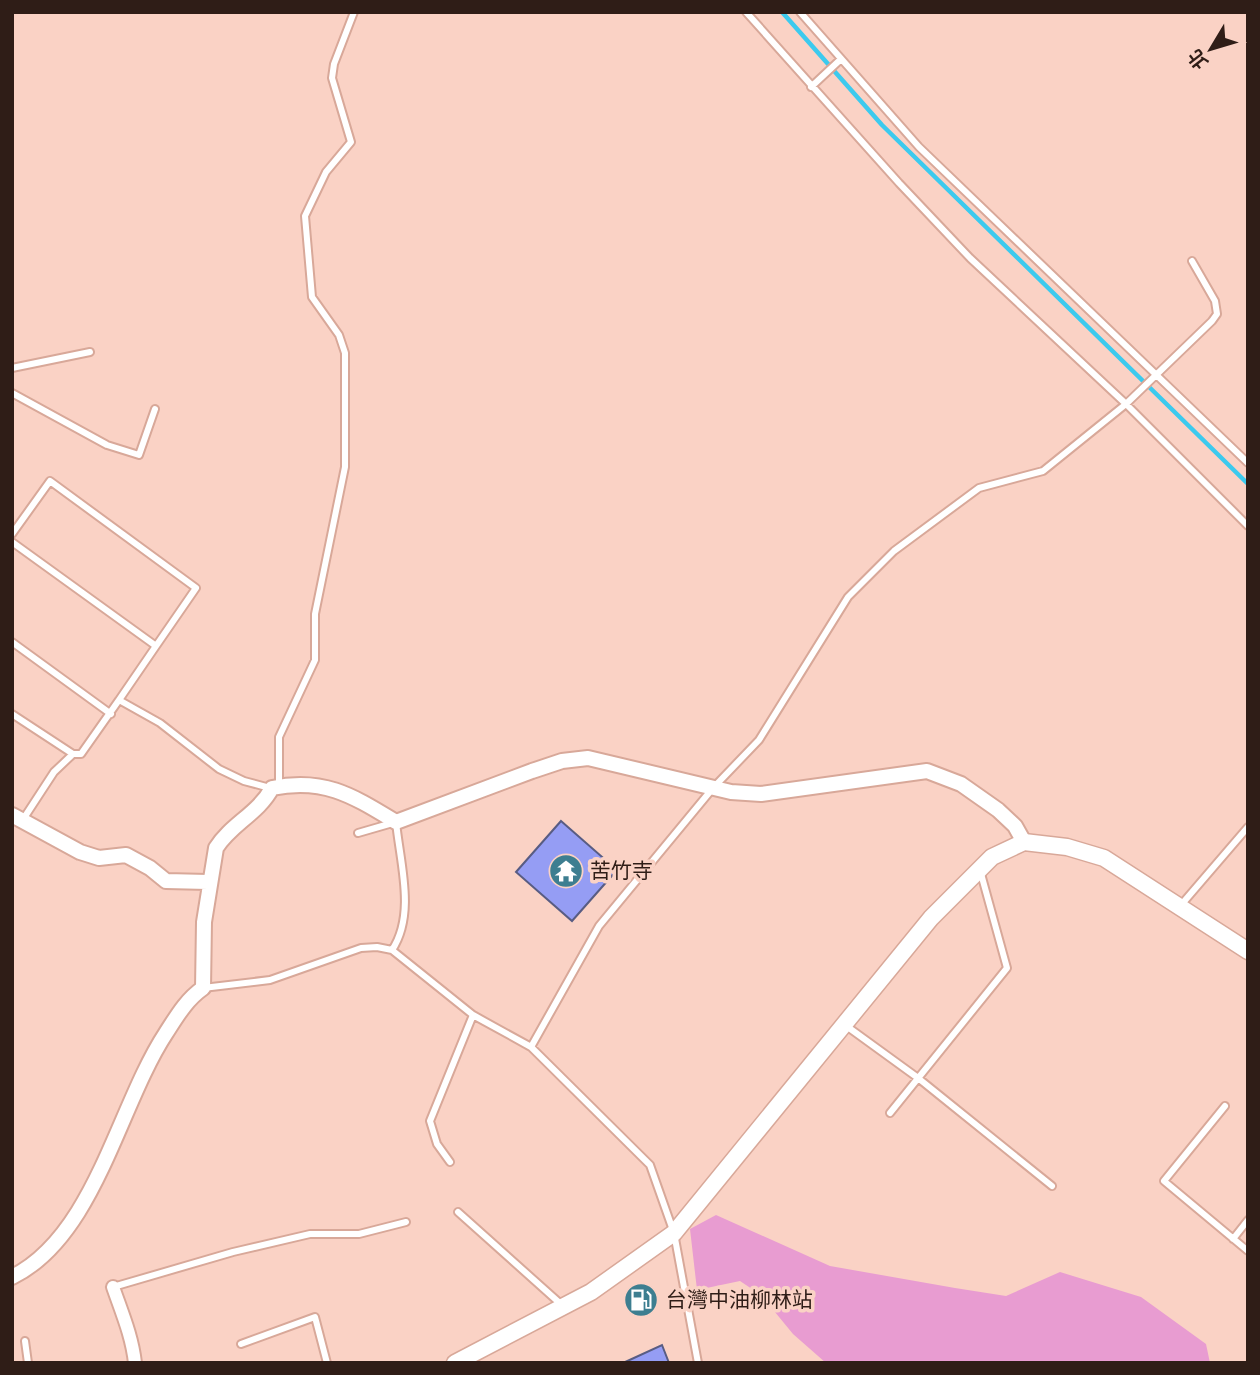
<svg xmlns="http://www.w3.org/2000/svg" width="1260" height="1375" font-family="'Varela Round','Noto Sans TC',sans-serif">
	<style>
		.green { fill: #e89cd1 }
		.lines { fill: none; stroke-linecap: round; stroke-linejoin: round }
		.stream { stroke: #3ccaee; stroke-width: 4.5 }
		.building { fill: #959df4; stroke: #585c83; stroke-width: 2 }
		.service-casing { stroke: #d8a899; stroke-width: 10 }
		.minor-casing { stroke: #d8a899; stroke-width: 16 }
		.tertiary-casing { stroke: #d8a899; stroke-width: 18 }
		.secondary-casing { stroke: #d8a899; stroke-width: 19 }
		.service { stroke: #fff; stroke-width: 6 }
		.minor { stroke: #fff; stroke-width: 12 }
		.tertiary { stroke: #fff; stroke-width: 14 }
		.secondary { stroke: #fff; stroke-width: 16 }
		.labels { text-anchor: middle; stroke-width: 7; stroke-linejoin: round; paint-order: stroke }
		.poi-label { font-size: 21px; fill: #2f1d17; stroke: #fad2c5; text-anchor: start }
	</style>
	<rect width="100%" height="100%" fill="#fad2c5"/>
	<path class="green" d="M 716,1215 L 830,1266 L 955,1288 L 1006,1296 L 1060,1272 L 1141,1297 L 1206,1344 L 1210,1363 L 826,1363 L 793,1334 L 761,1295 L 740,1281 L 697,1290 L 690,1229 Z"/>
	<g class="lines">
		<path class="stream" d="M 782,12 L 882,125 L 1248,484"/>
	</g>
	<path class="building" d="M 561,821 L 617,870 L 572,921 L 516,872 Z
		M 662,1345 L 669,1363 L 623,1363 Z"/>
	<g class="lines">
		<g class="service-casing">
			<path id="service" d="M 746,12 L 899,183 L 970,258 L 1126,404 L 1248,526
				M 800,12 L 919,147 L 1248,463
				M 811,87 L 841,59
				M 12,368 L 90,352
				M 12,393 L 107,445 L 139,455 L 155,409
				M 12,534 L 50,481 L 196,588 L 156,646
				M 12,542 L 156,646 L 119,700
				M 12,642 L 111,714
				M 12,714 L 73,754
				M 279,787 L 279,737 L 315,660 L 315,614 L 345,467 L 345,353 L 339,335 L 312,297 L 305,216 L 326,172 L 351,142 L 332,78 L 334,64 L 354,12
				M 22,821 L 54,772 L 73,754 L 81,754 L 119,700 L 160,723 L 219,769 L 244,781 L 270,788
				M 358,833 L 396,822 C 400,863 416,914 392,950
				M 1181,905 L 1248,827
				M 203,988 L 270,980 L 361,948 L 377,947 L 392,950 L 473,1015 L 430,1121 L 437,1144 L 450,1162
				M 473,1015 L 531,1047 L 650,1165 L 674,1233 L 698,1363
				M 845,1025 L 918,1078 L 1052,1186
				M 531,1047 L 599,926 L 713,788 L 759,740 L 848,597 L 894,551 L 979,488 L 1043,471 L 1126,404 L 1212,321 L 1217,314 L 1215,301 L 1192,261
				M 1225,1106 L 1164,1181 L 1248,1251
				M 890,1113 L 1007,968 L 980,870
				M 458,1212 L 563,1306
				M 1233,1239 L 1248,1220
				M 113,1287 L 233,1252 L 310,1234 L 359,1234 L 406,1222
				M 25,1341 L 28,1363
				M 241,1344 L 315,1317 L 327,1363"/>
		</g>
		<g class="minor-casing">
			<path id="minor" d="M 113,1287 C 122,1313 132,1336 135,1363"/>
		</g>
		<g class="tertiary-casing">
			<path id="tertiary" d="M 12,815 L 80,852 L 99,858 L 126,855 L 150,868 L 166,881 L 208,882
				M 12,1277 C 95,1236 118,1106 166,1033 C 177,1016 186,1000 203,988 L 204,922 L 216,848 C 231,824 258,814 272,788 C 324,777 353,796 396,822 L 532,771 L 562,761 L 588,758 L 731,792 L 761,794 L 927,771 L 961,784 L 998,810 L 1015,826 L 1024,842"/>
		</g>
		<g class="secondary-casing">
			<path id="secondary" d="M 455,1363 L 591,1292 L 674,1233 L 931,918 L 992,857 L 1024,842 L 1067,847 L 1104,858 L 1248,951"/>
		</g>
		<use href="#service" class="service"/>
		<use href="#minor" class="minor"/>
		<use href="#tertiary" class="tertiary"/>
		<use href="#secondary" class="secondary"/>
	</g>
	<defs>
		<g id="temple-disc" transform="scale(1.75)"><circle r="9.5" fill="#3d7e90" stroke="#fad2c5"/><path d="M0-6L5-2H3V0L6.5 2.5H4V6H1.5V3h-3V6H-4V2.5H-6.5L-3 0V-2H-5Z" fill="#fff"/></g>
		<g id="fuel-disc" transform="scale(1.75)"><circle r="9.5" fill="#3d7e90" stroke="#fad2c5"/><path d="M-5.5-6h7V0h2V4h1.3V-2.5L3-4.5l.8-.8L6-3V5H2.5V1h-1V6h-7ZM-4.2-4.7v3.2H.2V-4.7Z" fill="#fff"/></g>
	</defs>
	<g fill-rule="evenodd">
		<use href="#temple-disc" x="566" y="871"/>
		<use href="#fuel-disc" x="641" y="1300"/>
	</g>
	<g class="labels">
		<g class="poi-label">
			<text x="590" y="878">苦竹寺</text>
			<text x="666" y="1307">台灣中油柳林站</text>
		</g>
	</g>
	<rect width="1260" height="1375" fill="none" stroke="#2f1d17" stroke-width="28"/>
	<g transform="translate(1211 49) rotate(232)" stroke="#fad2c5" stroke-width="5" paint-order="stroke">
	<path d="M0-5L12 26L0 18L-12 26Z" fill="#2f1d17"/>
	<text y="-10" font-size="19" font-weight="bold" text-anchor="middle" fill="#2f1d17">北</text>
	</g>
</svg>
